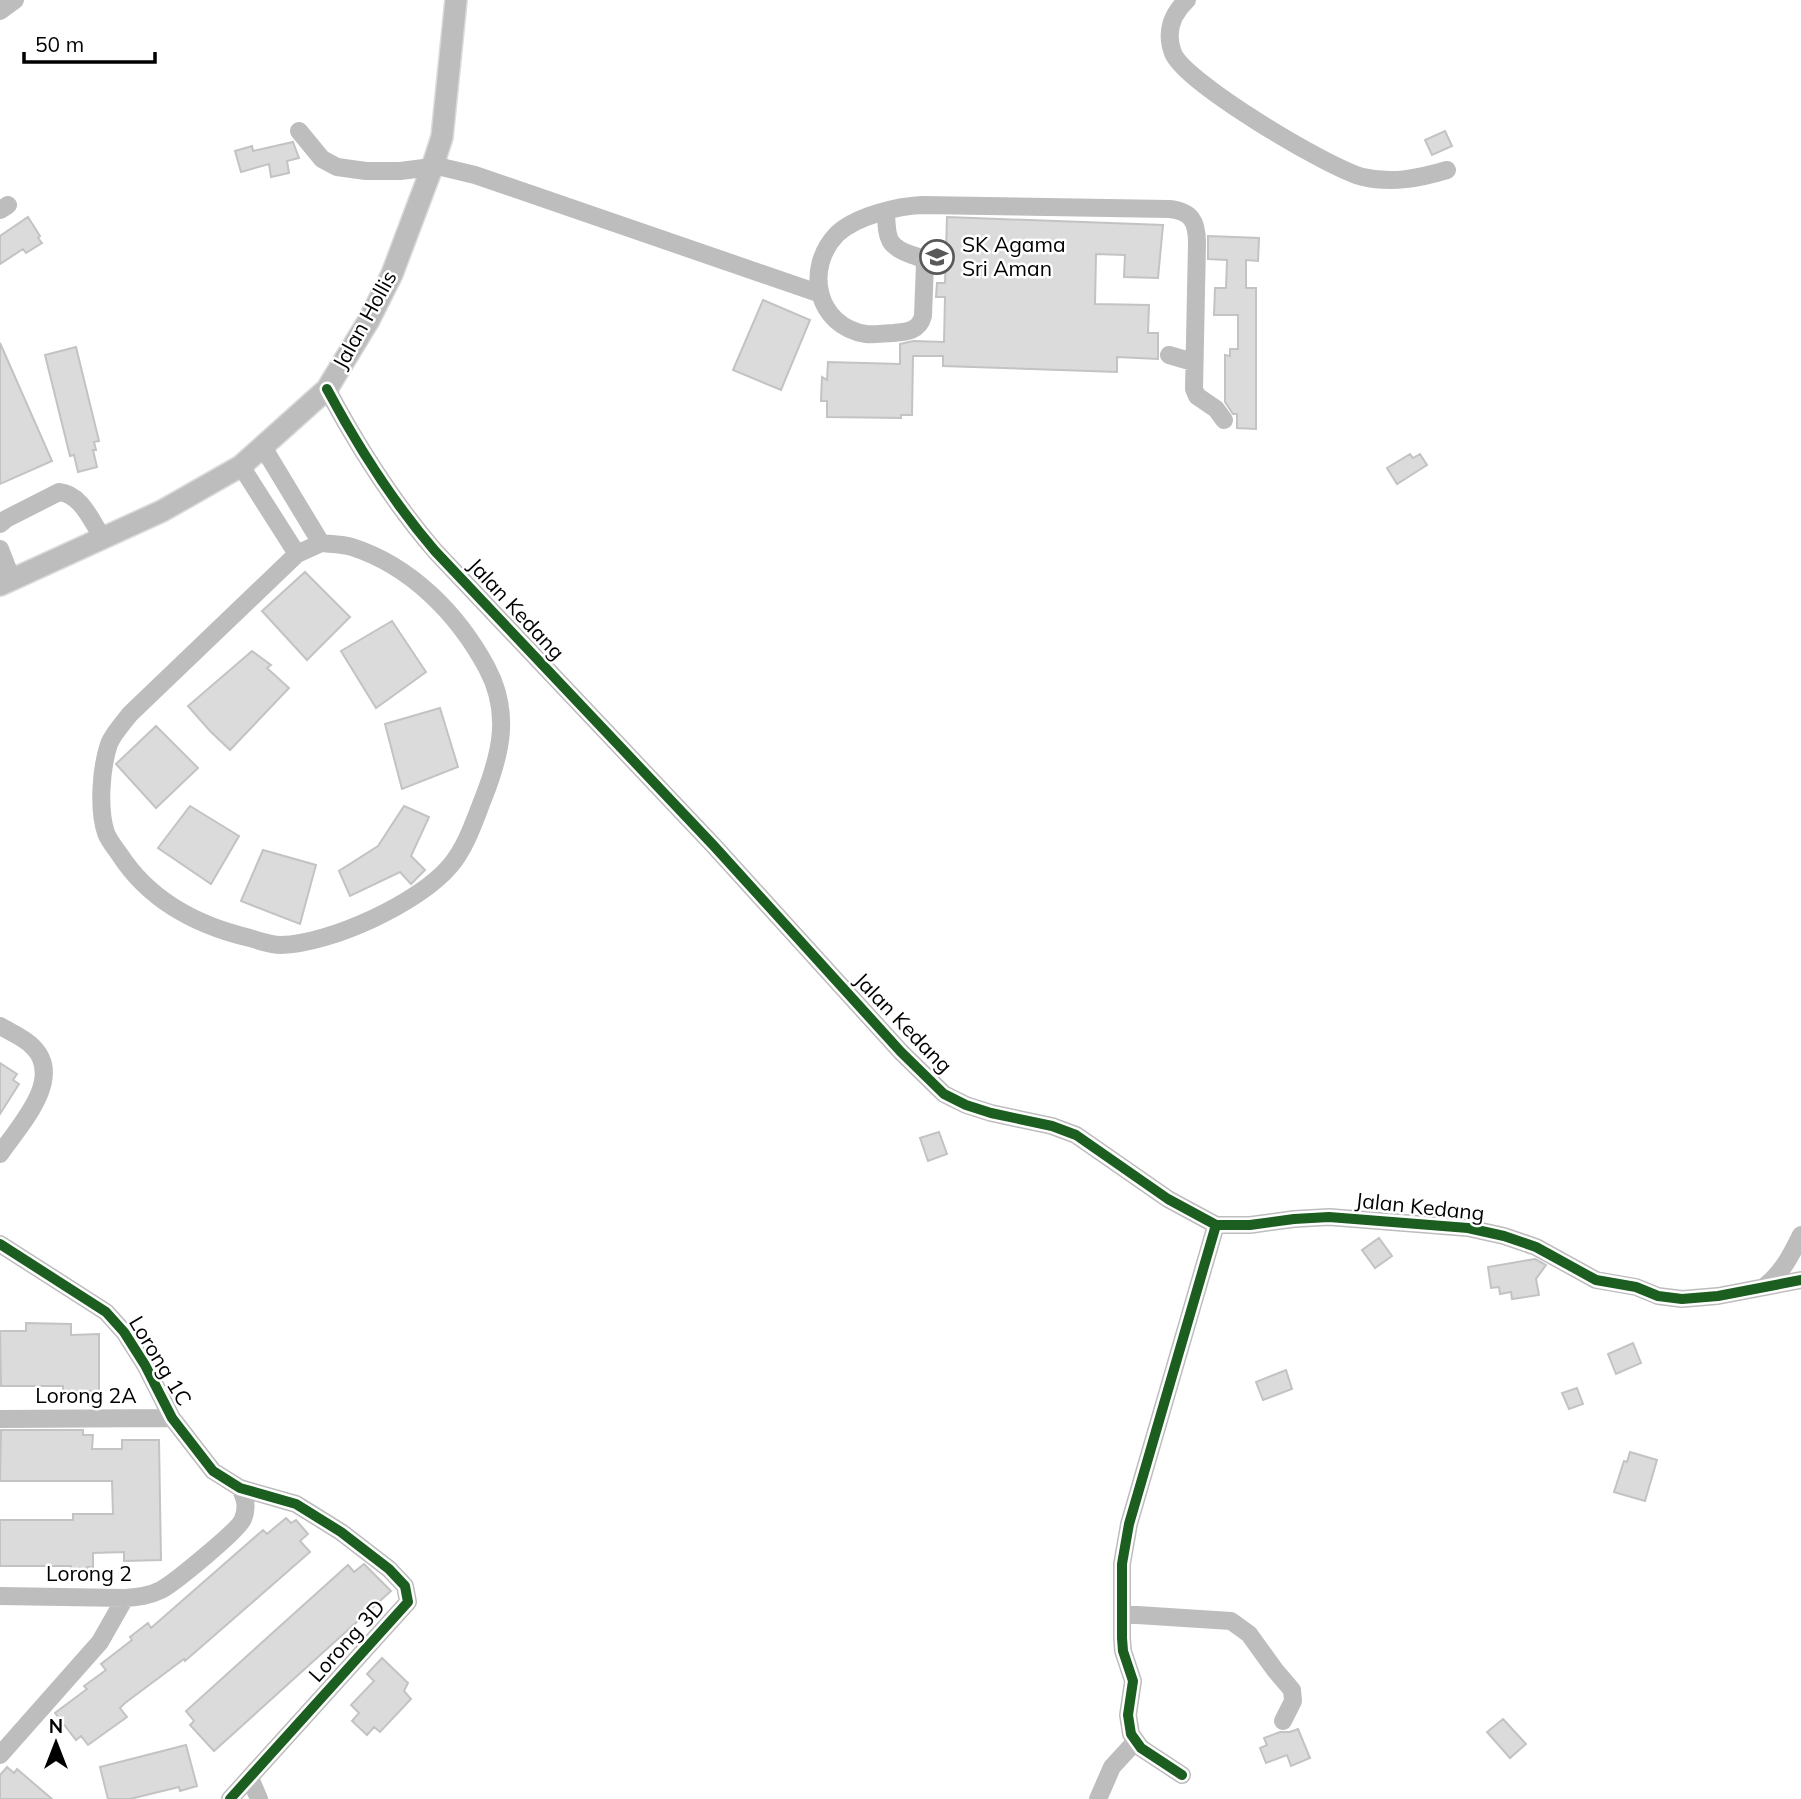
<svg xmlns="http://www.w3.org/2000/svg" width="1801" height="1799" font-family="Mulish,sans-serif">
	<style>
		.building { fill: #dbdbdb; stroke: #c3c3c3; stroke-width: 2 }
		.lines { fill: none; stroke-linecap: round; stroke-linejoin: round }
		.major-casing { stroke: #dbdbdb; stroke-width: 24 }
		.minor { stroke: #bdbdbd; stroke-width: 18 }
		.major { stroke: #bdbdbd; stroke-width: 21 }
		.cycleway-casing { stroke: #fff; stroke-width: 15 }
		.cycleway { stroke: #1b5e20; stroke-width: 10 }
		.labels { text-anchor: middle; stroke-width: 5; stroke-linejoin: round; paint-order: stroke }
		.poi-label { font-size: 21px; fill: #000; stroke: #fff; text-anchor: start }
		.street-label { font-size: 21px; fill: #000; stroke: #fff }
	</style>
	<rect width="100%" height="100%" fill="#fff"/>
	<path class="building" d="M 1445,131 L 1452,146 L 1432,155 L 1425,140 Z
		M 293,142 L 299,158 L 287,161 L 289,173 L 271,177 L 269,164 L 241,172 L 235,151 L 252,146 L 253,151 Z
		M 28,217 L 40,236 L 38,238 L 42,243 L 26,253 L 23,249 L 0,264 L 0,236 Z
		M 947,217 L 1163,225 L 1158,278 L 1124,277 L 1125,255 L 1096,254 L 1095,304 L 1149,305 L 1148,333 L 1158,333 L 1158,359 L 1117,357 L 1117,372 L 943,366 L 943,356 L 913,356 L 912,415 L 901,415 L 901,418 L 827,417 L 827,401 L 821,401 L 822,377 L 827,380 L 828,362 L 900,364 L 900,344 L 913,341 L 944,342 L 945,297 L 936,297 L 937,283 L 945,283 Z
		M 1208,236 L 1259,238 L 1258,261 L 1246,260 L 1246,288 L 1256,288 L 1256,429 L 1237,428 L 1237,414 L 1233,414 L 1225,402 L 1225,355 L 1230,356 L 1230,349 L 1238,349 L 1238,315 L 1214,315 L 1215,288 L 1226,288 L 1227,260 L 1208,259 Z
		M 763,300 L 810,320 L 781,390 L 733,370 Z
		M 0,343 L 52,461 L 0,484 Z
		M 76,347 L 99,441 L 94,442 L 96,450 L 93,450 L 97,467 L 78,472 L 74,455 L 70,456 L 45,355 Z
		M 1410,454 L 1413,458 L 1420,454 L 1427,465 L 1397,484 L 1387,468 Z
		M 305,572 L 350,617 L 307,660 L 262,611 Z
		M 392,621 L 426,672 L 376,708 L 341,651 Z
		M 252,651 L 271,665 L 267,668 L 289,688 L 230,750 L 210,731 L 188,706 Z
		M 440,708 L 458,767 L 402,789 L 385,724 Z
		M 156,726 L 198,768 L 156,808 L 116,764 Z
		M 190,806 L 239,836 L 211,884 L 158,848 Z
		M 404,806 L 429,817 L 411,856 L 425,870 L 411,884 L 400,872 L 350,896 L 339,871 L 378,846 Z
		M 263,850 L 316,865 L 300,924 L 241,901 Z
		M 0,1063 L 17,1074 L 13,1080 L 19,1084 L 0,1114 Z
		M 939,1132 L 947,1154 L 928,1161 L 920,1138 Z
		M 1379,1238 L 1392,1256 L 1375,1268 L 1362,1250 Z
		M 1535,1259 L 1546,1265 L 1536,1279 L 1539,1295 L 1512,1299 L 1511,1292 L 1500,1294 L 1499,1287 L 1491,1288 L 1488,1267 Z
		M 26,1323 L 71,1324 L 71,1335 L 99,1334 L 99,1391 L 63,1391 L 63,1386 L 1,1386 L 0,1331 L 26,1331 Z
		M 1633,1343 L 1641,1363 L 1616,1374 L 1608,1354 Z
		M 1286,1370 L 1292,1389 L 1263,1400 L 1256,1382 Z
		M 1577,1388 L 1583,1404 L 1569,1409 L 1562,1393 Z
		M 1,1430 L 83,1430 L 83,1435 L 93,1435 L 92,1449 L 122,1449 L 122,1440 L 159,1440 L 161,1560 L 124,1561 L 124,1552 L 93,1553 L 93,1567 L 87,1567 L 87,1572 L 71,1572 L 71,1566 L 0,1566 L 0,1520 L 73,1520 L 73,1514 L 113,1514 L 112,1481 L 0,1481 Z
		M 1630,1452 L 1657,1460 L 1645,1501 L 1614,1492 L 1624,1461 L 1627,1462 Z
		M 286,1518 L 291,1523 L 296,1520 L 308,1534 L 300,1541 L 310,1552 L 185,1661 L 184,1659 L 125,1703 L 120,1708 L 127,1717 L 88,1745 L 81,1736 L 76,1740 L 55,1713 L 87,1689 L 84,1686 L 106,1670 L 101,1664 L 132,1640 L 130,1637 L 148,1623 L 151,1628 L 263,1530 L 267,1534 Z
		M 364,1564 L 391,1591 L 214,1751 L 190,1725 L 194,1721 L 186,1711 L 348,1565 L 354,1572 Z
		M 382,1658 L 408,1683 L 404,1691 L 411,1699 L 380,1732 L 374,1727 L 367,1735 L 352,1721 L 359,1713 L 351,1705 L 374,1681 L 367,1674 Z
		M 1503,1719 L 1526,1744 L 1510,1758 L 1487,1732 Z
		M 1298,1729 L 1310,1758 L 1291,1766 L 1287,1755 L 1266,1763 L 1260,1748 L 1267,1745 L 1264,1738 L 1280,1732 L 1290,1732 Z
		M 186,1745 L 197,1786 L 180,1791 L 179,1787 L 130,1799 L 108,1799 L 100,1767 Z
		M 7,1767 L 14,1773 L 17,1769 L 52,1799 L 0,1799 L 0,1775 Z"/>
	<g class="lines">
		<g class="major-casing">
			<path id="major" d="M 0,585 L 162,511 L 241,466 L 327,389 L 369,320 L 392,274 L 433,165 L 442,137 L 456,0"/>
		</g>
		<path class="minor" d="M 1187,0 C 1172,14 1165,32 1173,53 C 1185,83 1330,169 1363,177 C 1392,184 1420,178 1447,170
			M 0,11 L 15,0
			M 299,131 L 322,159 L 337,167 L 366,171 L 400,171 L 424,168 L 433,165 L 475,175 L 818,293
			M 0,210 L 8,205
			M 886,212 C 887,237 886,246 912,255 C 919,257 922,258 925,264 L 923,316 C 919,331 907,332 893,333 C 885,333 875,335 866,334 C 816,326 804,268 837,234 C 856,216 898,206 922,205 L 1169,209 C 1191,211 1197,221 1197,243 L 1194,389 L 1197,396 L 1216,409 L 1224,420
			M 1169,355 L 1193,362
			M 327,389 C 358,447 392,501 435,551 L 714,846 L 901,1052 L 944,1094 L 966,1105 L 991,1113 L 1052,1126 L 1076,1135 L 1168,1199 L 1216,1225 L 1250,1225 L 1294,1219 L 1329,1217 L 1468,1228 L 1504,1236 L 1536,1247 L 1596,1280 L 1636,1287 L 1658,1296 L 1682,1299 L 1718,1296 L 1801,1280
			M 263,447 L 321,543
			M 241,466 L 297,554
			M 0,524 L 6,519 L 59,492 C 81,494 91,520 102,537
			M 321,543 C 331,544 343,544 352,547 C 411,566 458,614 487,668 C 511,713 501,754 483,799 C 474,822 466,847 450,866 C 419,903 330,944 281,945 C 271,945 260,941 250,938 C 199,926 150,901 120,855 C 116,849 109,841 106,833 C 98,809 101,768 109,744 C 113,734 123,723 130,714 L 297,554 Z
			M 0,549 L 12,580
			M 0,1026 C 10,1032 25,1038 33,1047 C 65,1079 18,1127 0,1154
			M 0,1244 L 106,1312 L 124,1332 L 145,1365 L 172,1418 L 213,1471 L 240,1488 L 296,1504 L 341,1532 L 389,1569 L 405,1586 L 408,1602 L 230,1799
			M 1765,1286 C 1783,1272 1791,1255 1801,1235
			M 0,1419 L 172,1418
			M 0,1596 L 125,1598 C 138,1597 149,1596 161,1590 C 174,1583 239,1530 243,1519 C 248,1507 245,1498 240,1488
			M 1122,1614 L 1231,1621 L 1249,1634 L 1275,1670 L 1292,1690 L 1293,1701 L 1283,1721
			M 0,1755 L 100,1642 L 125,1598
			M 1182,1775 L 1141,1748 L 1131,1734 L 1128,1715 L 1133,1681 L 1123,1651 L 1122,1638 L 1122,1564 L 1129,1524 L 1216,1225
			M 250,1778 L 259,1799
			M 1098,1799 L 1112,1767 L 1135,1742"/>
		<use href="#major" class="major"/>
		<g class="cycleway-casing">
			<path id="cycleway" d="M 327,389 C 358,447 392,501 435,551 L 714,846 L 901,1052 L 944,1094 L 966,1105 L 991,1113 L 1052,1126 L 1076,1135 L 1168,1199 L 1216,1225 L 1250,1225 L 1294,1219 L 1329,1217 L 1468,1228 L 1504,1236 L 1536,1247 L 1596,1280 L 1636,1287 L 1658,1296 L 1682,1299 L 1718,1296 L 1801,1280
				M 0,1244 L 106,1312 L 124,1332 L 145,1365 L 172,1418 L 213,1471 L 240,1488 L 296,1504 L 341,1532 L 389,1569 L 405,1586 L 408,1602 L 230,1799
				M 1182,1775 L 1141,1748 L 1131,1734 L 1128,1715 L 1133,1681 L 1123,1651 L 1122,1638 L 1122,1564 L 1129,1524 L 1216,1225"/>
		</g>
		<use href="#cycleway" class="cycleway"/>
	</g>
	<defs>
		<g id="school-ring" transform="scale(1.75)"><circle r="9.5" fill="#fff" stroke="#595959" stroke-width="1.5"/><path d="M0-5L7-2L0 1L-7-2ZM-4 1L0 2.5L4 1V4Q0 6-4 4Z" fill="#595959"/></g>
	</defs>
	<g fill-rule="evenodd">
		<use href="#school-ring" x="937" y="257"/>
	</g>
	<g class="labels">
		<g class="poi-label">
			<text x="962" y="252">SK Agama<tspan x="962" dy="24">Sri Aman</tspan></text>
		</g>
		<g class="street-label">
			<text transform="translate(365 320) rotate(-61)" y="7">Jalan Hollis</text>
			<text transform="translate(516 609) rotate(47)" y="7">Jalan Kedang</text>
			<text transform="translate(903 1023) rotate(46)" y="7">Jalan Kedang</text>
			<text transform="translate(1420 1207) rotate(6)" y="7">Jalan Kedang</text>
			<text transform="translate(160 1361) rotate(59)" y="7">Lorong 1C</text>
			<text x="86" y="1403">Lorong 2A</text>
			<text x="89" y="1581">Lorong 2</text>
			<text transform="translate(347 1641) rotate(-48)" y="7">Lorong 3D</text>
		</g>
	</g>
	<g transform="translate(56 1743)" stroke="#ffffff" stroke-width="5" paint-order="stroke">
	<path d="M0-5L12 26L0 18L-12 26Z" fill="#000000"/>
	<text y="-10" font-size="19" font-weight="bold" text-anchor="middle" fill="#000000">N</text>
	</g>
	<path d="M24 52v10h131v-10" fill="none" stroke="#000000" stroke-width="3.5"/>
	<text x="35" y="52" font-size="21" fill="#000000" stroke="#ffffff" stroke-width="5" paint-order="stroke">50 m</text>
</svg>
